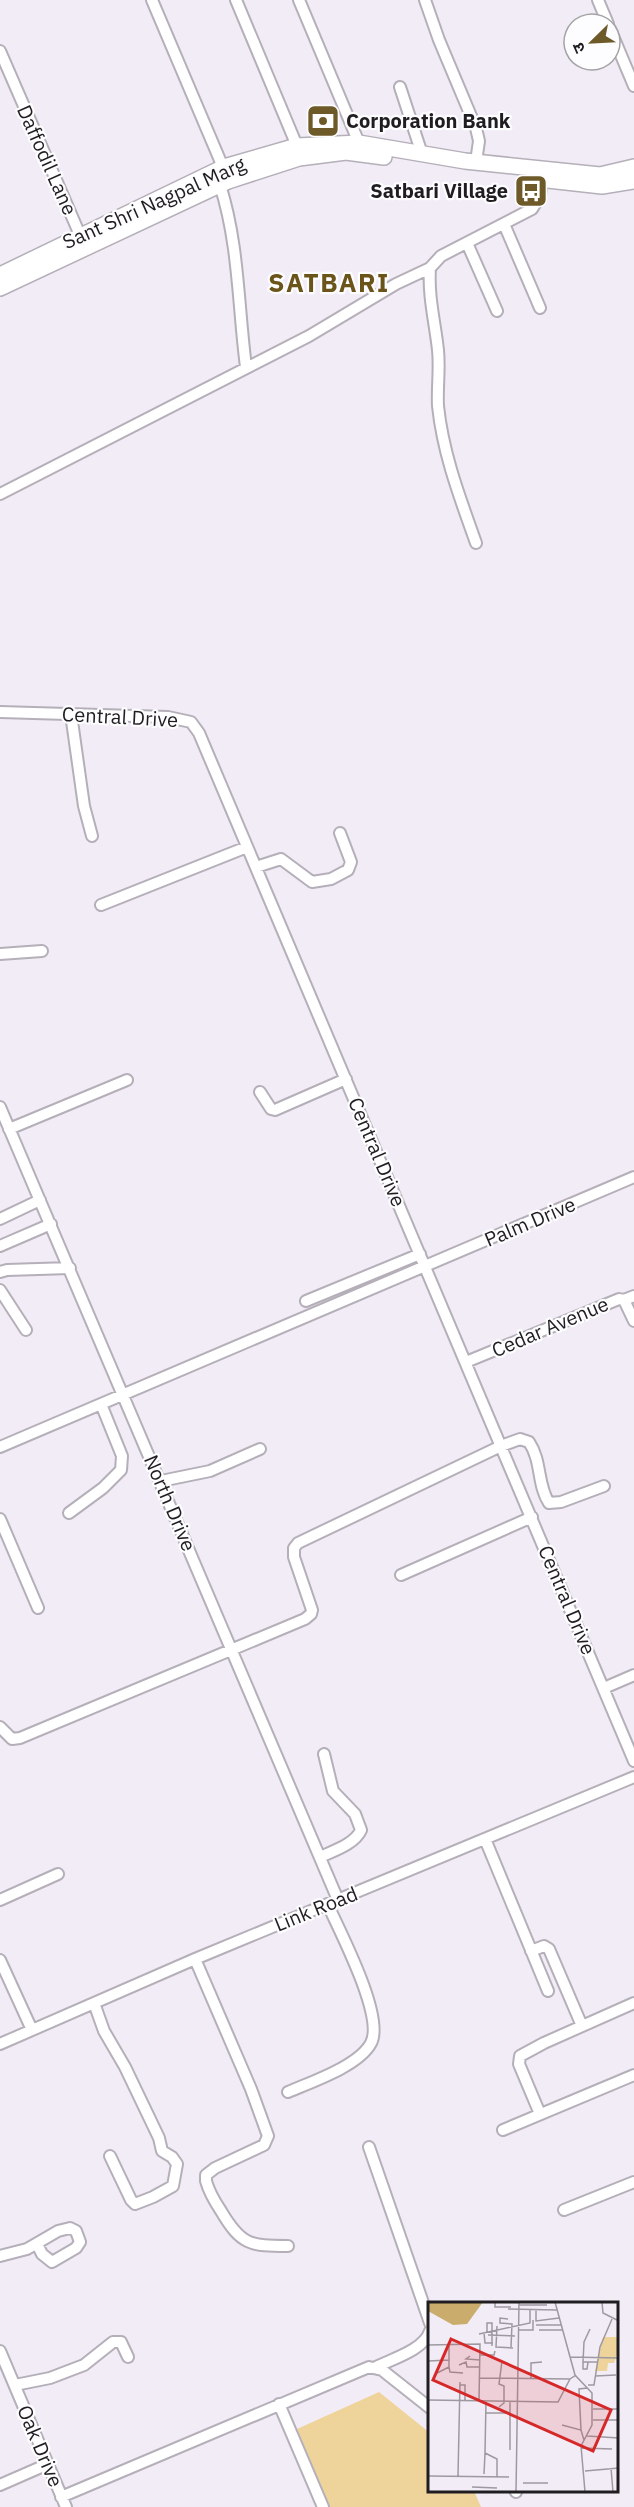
<svg xmlns="http://www.w3.org/2000/svg" width="634" height="2507" font-family="'IBM Plex Sans','Noto Sans Devanagari',sans-serif">
	<style>
		.green { fill: #eed49a }
		.lines { fill: none; stroke-linecap: round; stroke-linejoin: round }
		.street-casing { stroke: #b5afb9; stroke-width: 14 }
		.secondary-casing { stroke: #b5afb9; stroke-width: 18 }
		.street { stroke: #fff; stroke-width: 10 }
		.secondary { stroke: #fff; stroke-width: 15 }
		.labels { text-anchor: middle; stroke-width: 4.5; stroke-linejoin: round; paint-order: stroke }
		.poi-label { font-size: 20px; font-weight: bold; fill: #1f1d20; stroke: #fdfcfe; text-anchor: start }
		.street-label { font-size: 20px; fill: #1f1d20; stroke: #fdfcfe }
		.district-label { font-size: 26px; font-weight: bold; letter-spacing: 1.5px; fill: #6a541a; stroke: #fdfcfe }
		.inset-road { fill: none; stroke: #9e99a0; stroke-width: 1.5 }
		.view { fill: #d62828; fill-opacity: 0.15; stroke: #d62828; stroke-width: 3 }
		.inset-edge { fill: none; stroke: #1f1d20; stroke-width: 3 }
	</style>
	<rect width="100%" height="100%" fill="#f2ecf6"/>
	<path class="green" d="M 379,2392 L 430,2433 L 430,2490 L 474,2491 L 481,2507 L 330,2507 L 297,2429 Z"/>
	<g class="lines">
		<g class="street-casing">
			<path id="street" d="M 152,0 L 225,172
				M 236,0 L 297,146
				M 299,0 L 359,143
				M 425,0 L 439,40 L 476,128 L 479,141 L 476,162
				M 598,0 L 608,24
				M 610,29 L 634,86
				M 0,51 L 80,235
				M 400,87 L 422,154
				M 220,185 C 239,244 238,306 246,367
				M 504,224 L 540,308
				M 467,243 L 497,311
				M 0,494 L 309,336 L 396,284 L 430,268
				M 476,543 C 460,498 443,454 438,406 C 437,387 440,369 438,350 C 435,322 428,297 430,268 L 441,256 L 532,209 L 540,196 L 543,172
				M 0,712 L 168,717 L 191,722 L 199,733 L 634,1761
				M 71,714 L 84,806 L 92,836
				M 256,867 L 281,859 L 312,882 L 331,879 L 348,870 L 351,862 L 340,833
				M 101,905 L 247,847
				M 0,954 L 42,951
				M 260,1092 L 271,1109 L 275,1110 L 346,1079
				M 0,1107 L 338,1900
				M 9,1129 L 127,1080
				M 0,1219 L 40,1200
				M 0,1246 L 51,1224
				M 0,1272 L 7,1270 L 70,1268
				M 0,1290 L 26,1330
				M 624,1300 L 634,1321
				M 306,1301 L 420,1254
				M 466,1362 L 619,1299 L 624,1300 L 634,1296
				M 0,1447 L 634,1177
				M 161,1481 L 210,1471 L 260,1449
				M 69,1513 L 103,1488 L 121,1470 L 122,1456 L 101,1404
				M 0,1519 L 38,1608
				M 401,1575 L 532,1517
				M 604,1688 L 634,1675
				M 0,1727 L 12,1739 L 20,1738 L 305,1619 L 311,1614 L 312,1610 L 294,1557 L 294,1548 L 298,1543 L 501,1446 L 520,1439 L 529,1442 C 542,1461 537,1485 549,1503 L 561,1502 L 604,1486
				M 485,1839 L 548,1991
				M 320,1857 C 333,1851 355,1844 361,1830 L 355,1814 L 333,1791 L 324,1754
				M 0,1900 L 58,1874
				M 531,1951 L 544,1946 L 549,1949 L 582,2026
				M 195,1959 L 251,2089 L 268,2136 L 264,2145 L 215,2168 L 206,2175 L 206,2181 C 209,2192 215,2202 221,2211 C 241,2245 250,2246 288,2246
				M 0,1960 L 32,2030
				M 94,2003 L 104,2031 L 125,2067 L 159,2138 L 162,2151 L 172,2157 L 177,2164 L 173,2186 L 153,2197 L 135,2204 L 131,2200 L 110,2156
				M 0,2044 L 195,1959 L 634,1777
				M 288,2092 C 311,2082 359,2066 371,2043 C 385,2017 340,1932 328,1905
				M 540,2114 L 519,2064 L 520,2056 L 544,2043 L 634,2003
				M 503,2130 L 634,2075
				M 369,2147 L 430,2323
				M 564,2210 L 634,2182
				M 0,2256 L 27,2249 L 58,2231 L 70,2228 L 76,2231 L 80,2242 L 76,2248 L 52,2262 L 42,2254 L 37,2244
				M 0,2351 L 66,2507
				M 376,2367 C 392,2359 424,2350 430,2331
				M 15,2385 L 50,2378 L 84,2365 L 113,2342 L 121,2342 L 128,2357
				M 279,2404 L 323,2507
				M 0,2485 L 48,2464
				M 515,2490 L 516,2492
				M 61,2497 L 369,2367 L 382,2370 L 430,2408"/>
		</g>
		<g class="secondary-casing">
			<path id="secondary" d="M 548,180 L 602,186 L 634,181
				M 0,275 L 224,167 L 297,146 L 359,143 L 465,161 L 600,175 L 634,167
				M 0,288 L 228,181 L 299,158 L 346,152 L 384,157"/>
		</g>
		<use href="#street" class="street"/>
		<use href="#secondary" class="secondary"/>
	</g>
	<defs>
		<g id="bank-square" transform="scale(1.725)"><rect x="-9" y="-9" width="18" height="18" rx="4" fill="#6e5a29" stroke="#fdfcfe"/><path d="M-6-4H6V4H-6ZM0-2.3a2.3 2.3 0 1 0 0 4.6a2.3 2.3 0 1 0 0-4.6Z" fill="#fff"/></g>
		<g id="bus-square" transform="scale(1.725)"><rect x="-9" y="-9" width="18" height="18" rx="4" fill="#6e5a29" stroke="#fdfcfe"/><path d="M-5-6H5V4H4V6H2V4H-2V6H-4V4H-5ZM-3.5-4V0h7V-4ZM-3.5 1.2v1.5H-2V1.2ZM2 1.2v1.5H3.5V1.2Z" fill="#fff"/></g>
	</defs>
	<g fill-rule="evenodd">
		<use href="#bank-square" x="323" y="121"/>
		<use href="#bus-square" x="531" y="191"/>
	</g>
	<g class="labels">
		<g class="poi-label">
			<text x="346" y="128">Corporation Bank</text>
			<text x="508" y="198" text-anchor="end">Satbari Village</text>
		</g>
		<g class="street-label">
			<text transform="translate(47 160) rotate(66)" y="7">Daffodil Lane</text>
			<text transform="translate(154 203) rotate(-24)" y="7">Sant Shri Nagpal Marg</text>
			<text transform="translate(120 717) rotate(3)" y="7">Central Drive</text>
			<text transform="translate(377 1152) rotate(67)" y="7">Central Drive</text>
			<text transform="translate(530 1222) rotate(-23)" y="7">Palm Drive</text>
			<text transform="translate(550 1327) rotate(-23)" y="7">Cedar Avenue</text>
			<text transform="translate(170 1503) rotate(67)" y="7">North Drive</text>
			<text transform="translate(567 1600) rotate(67)" y="7">Central Drive</text>
			<text transform="translate(316 1909) rotate(-22)" y="7">Link Road</text>
			<text transform="translate(40 2446) rotate(67)" y="7">Oak Drive</text>
		</g>
		<g class="district-label">
			<text x="329" y="292">SATBARI</text>
		</g>
	</g>
	<g transform="translate(428 2302)">
		<rect width="190" height="190" fill="#f2ecf6"/>
		<path d="M 175,35 L 189,35 L 189,52 L 186,61 L 180,61 L 179,69 L 167,69 Z" fill="#eed49a"/>
		<path d="M 0,0 L 55,0 L 39,22 L 25,23 L 0,9 Z" fill="#caad6c"/>
		<path class="inset-road" d="M 67,0 L 67,5 L 83,5M 127,0 L 147,73 L 164,91 L 164,123 L 153,144 L 157,190M 174,0 L 175,11 L 191,19M 91,3 L 119,3M 80,7 L 129,8M 108,8 L 108,19 L 131,16M 80,17 L 72,16 L 72,21 L 84,22 L 83,45M 108,23 L 133,23M 69,24 L 68,45 L 85,46M 162,27 L 156,40 L 155,60 L 169,60M 91,28 L 105,28 L 105,18M 111,28 L 134,28M 56,31 L 57,41 L 65,41M 59,31 L 59,21 L 64,21 L 64,44M 51,32 L 102,21 L 102,8M 60,33 L 87,34M 0,38 L 0,43 L 52,42 L 51,99M 52,53 L 66,53 L 67,49M 42,54 L 38,57 L 52,58M 142,55 L 191,56M 0,59 L 21,58M 155,60 L 155,67 L 159,67 L 160,60M 31,63 L 38,60 L 39,65 L 52,65M 21,65 L 22,70 L 35,71M 9,71 L 21,65 L 21,41M 167,74 L 188,73M 52,76 L 142,77M 103,77 L 103,61 L 114,60M 32,83 L 37,83 L 37,99M 160,83 L 166,83 L 172,45 L 184,17M 0,98 L 130,100 L 142,77 L 148,73M 58,99 L 57,151 L 69,157 L 69,175M 71,105 L 76,101 L 76,84 L 71,82 L 74,59M 165,107 L 191,107M 58,111 L 82,111M 165,118 L 191,118M 134,123 L 153,128 L 156,138M 153,128 L 151,87 L 159,86M 159,134 L 191,136M 154,146 L 184,147M 82,148 L 82,100M 183,166 L 185,190M 157,169 L 191,166M 56,172 L 57,151M 0,174 L 81,175M 30,174 L 32,80M 95,181 L 120,181M 44,185 L 69,186M 88,190 L 91,0"/>
		<path class="view" d="M 23,37 L 183,108 L 165,149 L 5,78 Z"/>
		<rect width="190" height="190" class="inset-edge"/>
	</g>
	<g transform="translate(592 42) rotate(246)"><circle r="28" fill="#fdfcfe" stroke="#a4a3a5" stroke-width="1.5"/>
	<path d="M0-4.5L10 22L0 15L-10 22Z" fill="#6e5a29"/>
	<text y="-9" font-size="16" font-weight="bold" text-anchor="middle" fill="#1f1d20">उ</text>
	</g>
</svg>
